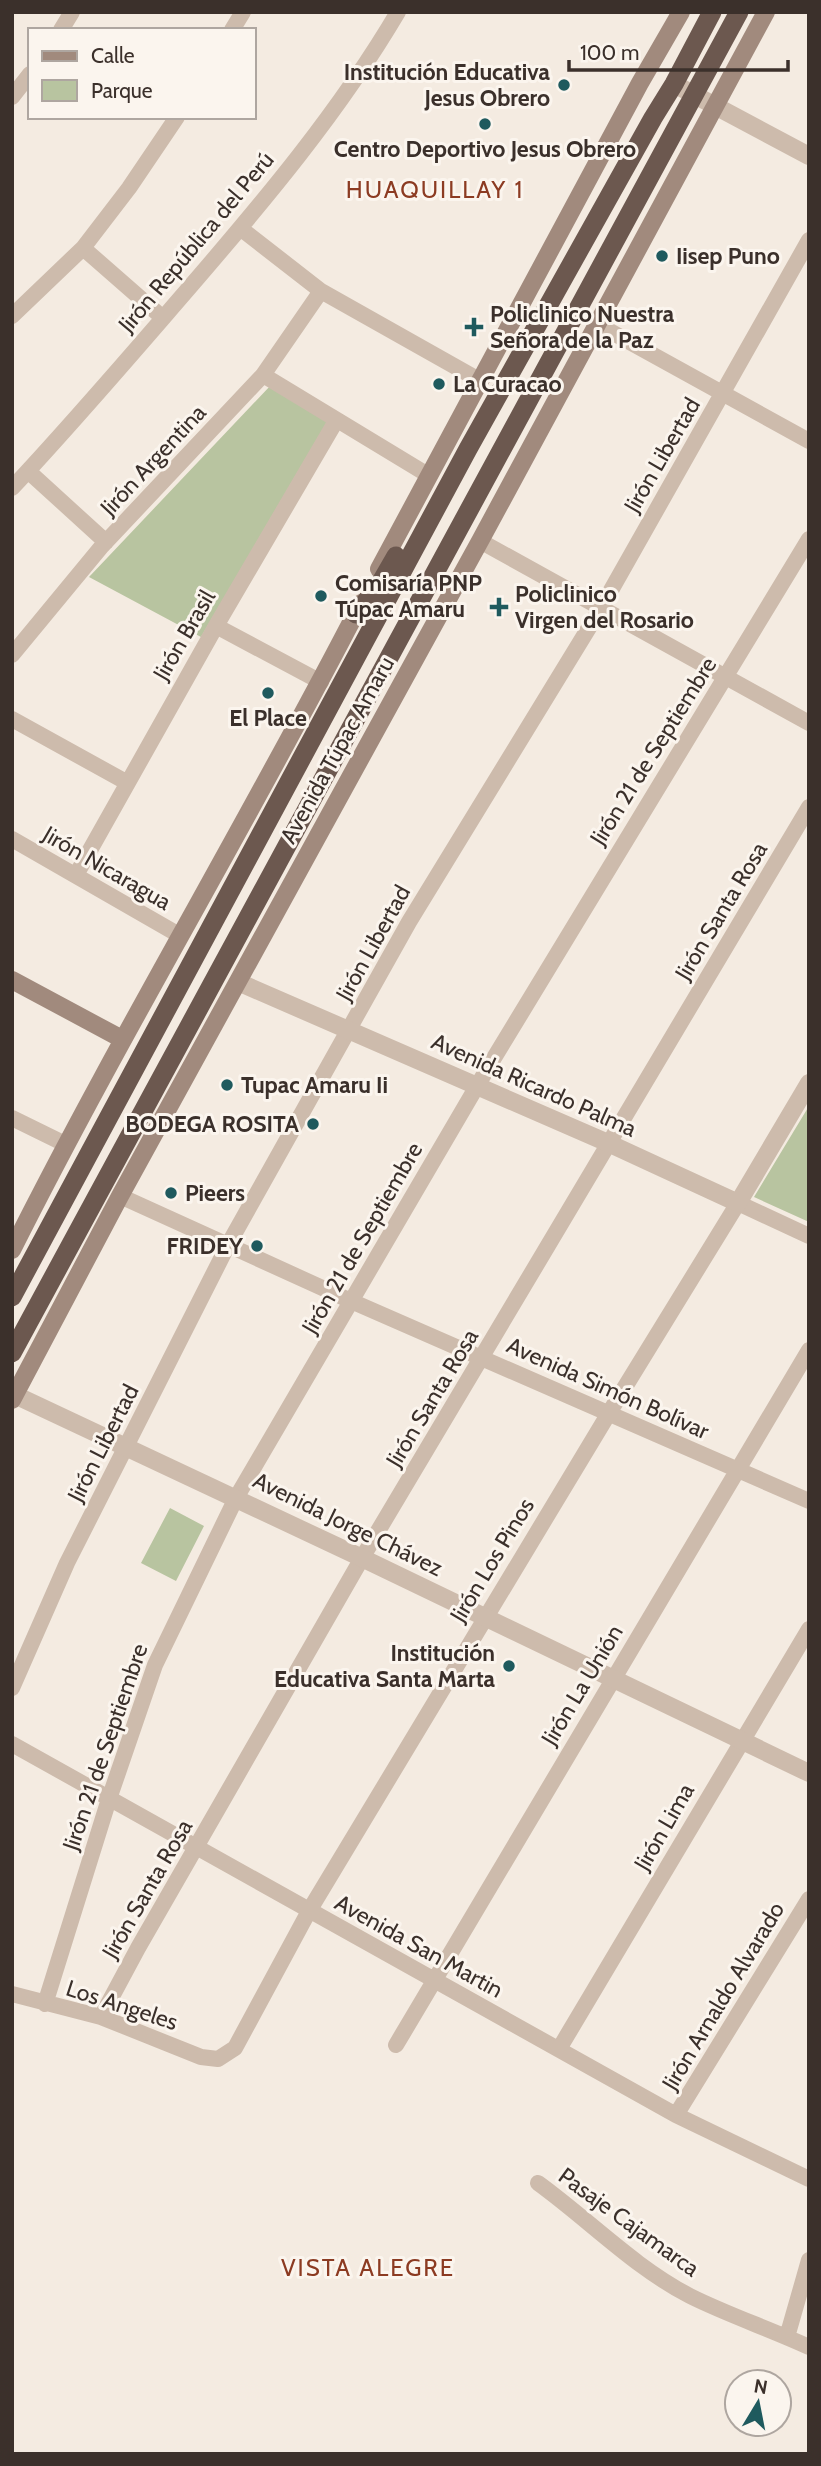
<svg xmlns="http://www.w3.org/2000/svg" width="821" height="2466" font-family="Cabin,sans-serif">
	<style>
		.green { fill: #b8c4a0 }
		.lines { fill: none; stroke-linecap: round; stroke-linejoin: round }
		.minor { stroke: #cdbbac; stroke-width: 16 }
		.tertiary { stroke: #cdbbac; stroke-width: 18 }
		.secondary { stroke: #a18a7d; stroke-width: 18 }
		.trunk { stroke: #6c584f; stroke-width: 19 }
		.poi-dot { fill: #1f5a5e; stroke: #fbf5ee; stroke-width: 2.5 }
		.labels { text-anchor: middle; stroke-width: 6; stroke-linejoin: round; paint-order: stroke }
		.poi-label { font-size: 23px; font-weight: bold; fill: #3b302b; stroke: #fbf5ee; text-anchor: start }
		.street-label { font-size: 23px; fill: #3b302b; stroke: #fbf5ee }
		.neighbourhood-label { font-size: 24px; letter-spacing: 2px; fill: #8c3b22; stroke: #fbf5ee }
	</style>
	<rect width="100%" height="100%" fill="#f4ebe1"/>
	<path class="green" d="M 271,385 L 327,422 L 201,637 L 89,577 Z
		M 809,1106 L 809,1222 L 754,1197 Z
		M 170,1508 L 204,1526 L 176,1581 L 141,1563 Z"/>
	<g class="lines">
		<path class="minor" d="M 61,30 L 72,12
			M 232,30 L 243,12
			M 12,97 L 30,74
			M 240,228 L 321,291 L 479,380
			M 83,248 L 163,318
			M 12,316 L 83,248 L 129,188 L 177,117
			M 597,324 L 809,441
			M 263,375 L 428,475
			M 28,471 L 106,542
			M 12,488 C 73,423 131,355 189,288 C 264,201 339,112 398,12
			M 480,541 L 809,723
			M 216,626 L 321,682
			M 12,655 L 102,546 L 263,375 L 321,291
			M 12,719 L 126,782
			M 12,839 L 179,935
			M 76,875 L 216,626 L 336,421
			M 12,1118 L 65,1144
			M 120,1196 L 351,1301 L 809,1501
			M 12,1688 L 67,1563 L 228,1245 L 409,922 L 601,608 L 809,240
			M 12,1744 L 676,2115 L 809,2179
			M 12,1994 L 101,2017 L 201,2057 L 218,2059 L 235,2048 L 309,1911 L 609,1413 L 738,1203 L 809,1236
			M 45,2004 L 109,1799 L 155,1665 L 236,1498 L 477,1086 L 809,539
			M 101,2017 L 138,1948 L 362,1558 L 809,807
			M 396,2045 L 809,1350
			M 559,2049 L 809,1629
			M 676,2115 L 809,1899
			M 538,2183 C 589,2220 634,2267 690,2296 C 728,2315 770,2329 809,2347
			M 787,2337 L 809,2260"/>
		<path class="tertiary" d="M 674,84 L 809,156
			M 238,982 L 608,1143 L 738,1203 L 809,1083
			M 15,1395 L 362,1558 L 809,1773"/>
		<path class="secondary" d="M 379,569 L 640,83 L 681,12
			M 12,980 L 122,1039
			M 12,1250 C 122,1031 249,821 361,603
			M 12,1400 L 120,1196 L 480,541 L 766,12"/>
		<path class="trunk" d="M 356,614 L 381,582 L 396,556
			M 12,1297 L 468,449 L 653,118 L 674,84 L 712,12
			M 12,1353 L 739,12"/>
	</g>
	<g class="poi-dot">
		<circle cx="564" cy="85" r="7"/>
		<circle cx="485" cy="124" r="7"/>
		<circle cx="662" cy="256" r="7"/>
		<path d="M470.5 316.5h7v7h7v7h-7v7h-7v-7h-7v-7h7z"/>
		<circle cx="439" cy="384" r="7"/>
		<circle cx="321" cy="596" r="7"/>
		<path d="M495.5 596.5h7v7h7v7h-7v7h-7v-7h-7v-7h7z"/>
		<circle cx="268" cy="693" r="7"/>
		<circle cx="227" cy="1085" r="7"/>
		<circle cx="313" cy="1124" r="7"/>
		<circle cx="171" cy="1193" r="7"/>
		<circle cx="257" cy="1246" r="7"/>
		<circle cx="509" cy="1666" r="7"/>
	</g>
	<g class="labels">
		<g class="poi-label">
			<text x="550" y="80" text-anchor="end">Institución Educativa<tspan x="550" dy="26">Jesus Obrero</tspan></text>
			<text x="485" y="157" text-anchor="middle">Centro Deportivo Jesus Obrero</text>
			<text x="676" y="264">Iisep Puno</text>
			<text x="490" y="322">Policlinico Nuestra<tspan x="490" dy="26">Señora de la Paz</tspan></text>
			<text x="453" y="392">La Curacao</text>
			<text x="335" y="591">Comisaría PNP<tspan x="335" dy="26">Túpac Amaru</tspan></text>
			<text x="515" y="602">Policlinico<tspan x="515" dy="26">Virgen del Rosario</tspan></text>
			<text x="268" y="726" text-anchor="middle">El Place</text>
			<text x="241" y="1093">Tupac Amaru Ii</text>
			<text x="299" y="1132" text-anchor="end">BODEGA ROSITA</text>
			<text x="185" y="1201">Pieers</text>
			<text x="243" y="1254" text-anchor="end">FRIDEY</text>
			<text x="495" y="1661" text-anchor="end">Institución<tspan x="495" dy="26">Educativa Santa Marta</tspan></text>
		</g>
		<g class="street-label">
			<text transform="translate(196 242) rotate(-50)" y="8">Jirón República del Perú</text>
			<text transform="translate(662 455) rotate(-60)" y="8">Jirón Libertad</text>
			<text transform="translate(153 460) rotate(-47)" y="8">Jirón Argentina</text>
			<text transform="translate(184 635) rotate(-60)" y="8">Jirón Brasil</text>
			<text transform="translate(337 750) rotate(-61)" y="8">Avenida Túpac Amaru</text>
			<text transform="translate(653 751) rotate(-58)" y="8">Jirón 21 de Septiembre</text>
			<text transform="translate(107 868) rotate(30)" y="8">Jirón Nicaragua</text>
			<text transform="translate(721 911) rotate(-59)" y="8">Jirón Santa Rosa</text>
			<text transform="translate(373 943) rotate(-61)" y="8">Jirón Libertad</text>
			<text transform="translate(534 1085) rotate(24)" y="8">Avenida Ricardo Palma</text>
			<text transform="translate(362 1238) rotate(-60)" y="8">Jirón 21 de Septiembre</text>
			<text transform="translate(608 1388) rotate(24)" y="8">Avenida Simón Bolívar</text>
			<text transform="translate(432 1398) rotate(-59)" y="8">Jirón Santa Rosa</text>
			<text transform="translate(103 1443) rotate(-63)" y="8">Jirón Libertad</text>
			<text transform="translate(348 1524) rotate(26)" y="8">Avenida Jorge Chávez</text>
			<text transform="translate(492 1560) rotate(-59)" y="8">Jirón Los Pinos</text>
			<text transform="translate(582 1685) rotate(-59)" y="8">Jirón La Unión</text>
			<text transform="translate(105 1747) rotate(-71)" y="8">Jirón 21 de Septiembre</text>
			<text transform="translate(664 1827) rotate(-60)" y="8">Jirón Lima</text>
			<text transform="translate(147 1889) rotate(-60)" y="8">Jirón Santa Rosa</text>
			<text transform="translate(419 1946) rotate(29)" y="8">Avenida San Martin</text>
			<text transform="translate(723 1996) rotate(-59)" y="8">Jirón Arnaldo Alvarado</text>
			<text transform="translate(122 2005) rotate(18)" y="8">Los Angeles</text>
			<text transform="translate(629 2222) rotate(36)" y="8">Pasaje Cajamarca</text>
		</g>
		<g class="neighbourhood-label">
			<text x="435" y="198">HUAQUILLAY 1</text>
			<text x="368" y="2276">VISTA ALEGRE</text>
		</g>
	</g>
	<rect width="821" height="2466" fill="none" stroke="#3b302b" stroke-width="28"/>
	<rect x="28" y="28" width="228" height="91" fill="#fbf5ee" stroke="#aea6a0" stroke-width="2"/>
	<rect x="42" y="51" width="35" height="10" fill="#a18a7d" stroke="#aea6a0" stroke-width="2"/>
	<text x="91" y="63" font-size="21" fill="#3b302b">Calle</text>
	<rect x="42" y="80" width="35" height="21" fill="#b8c4a0" stroke="#aea6a0" stroke-width="2"/>
	<text x="91" y="98" font-size="21" fill="#3b302b">Parque</text>
	<g transform="translate(758 2403) rotate(10)"><circle r="33" fill="#fbf5ee" stroke="#aea6a0" stroke-width="2"/>
	<path d="M0-5L12 26L0 18L-12 26Z" fill="#1f5a5e"/>
	<text y="-10" font-size="19" font-weight="bold" text-anchor="middle" fill="#3b302b">N</text>
	</g>
	<path d="M569 60v10h219v-10" fill="none" stroke="#3b302b" stroke-width="3.5"/>
	<text x="580" y="60" font-size="21" fill="#3b302b" stroke="#fbf5ee" stroke-width="5" paint-order="stroke">100 m</text>
</svg>
